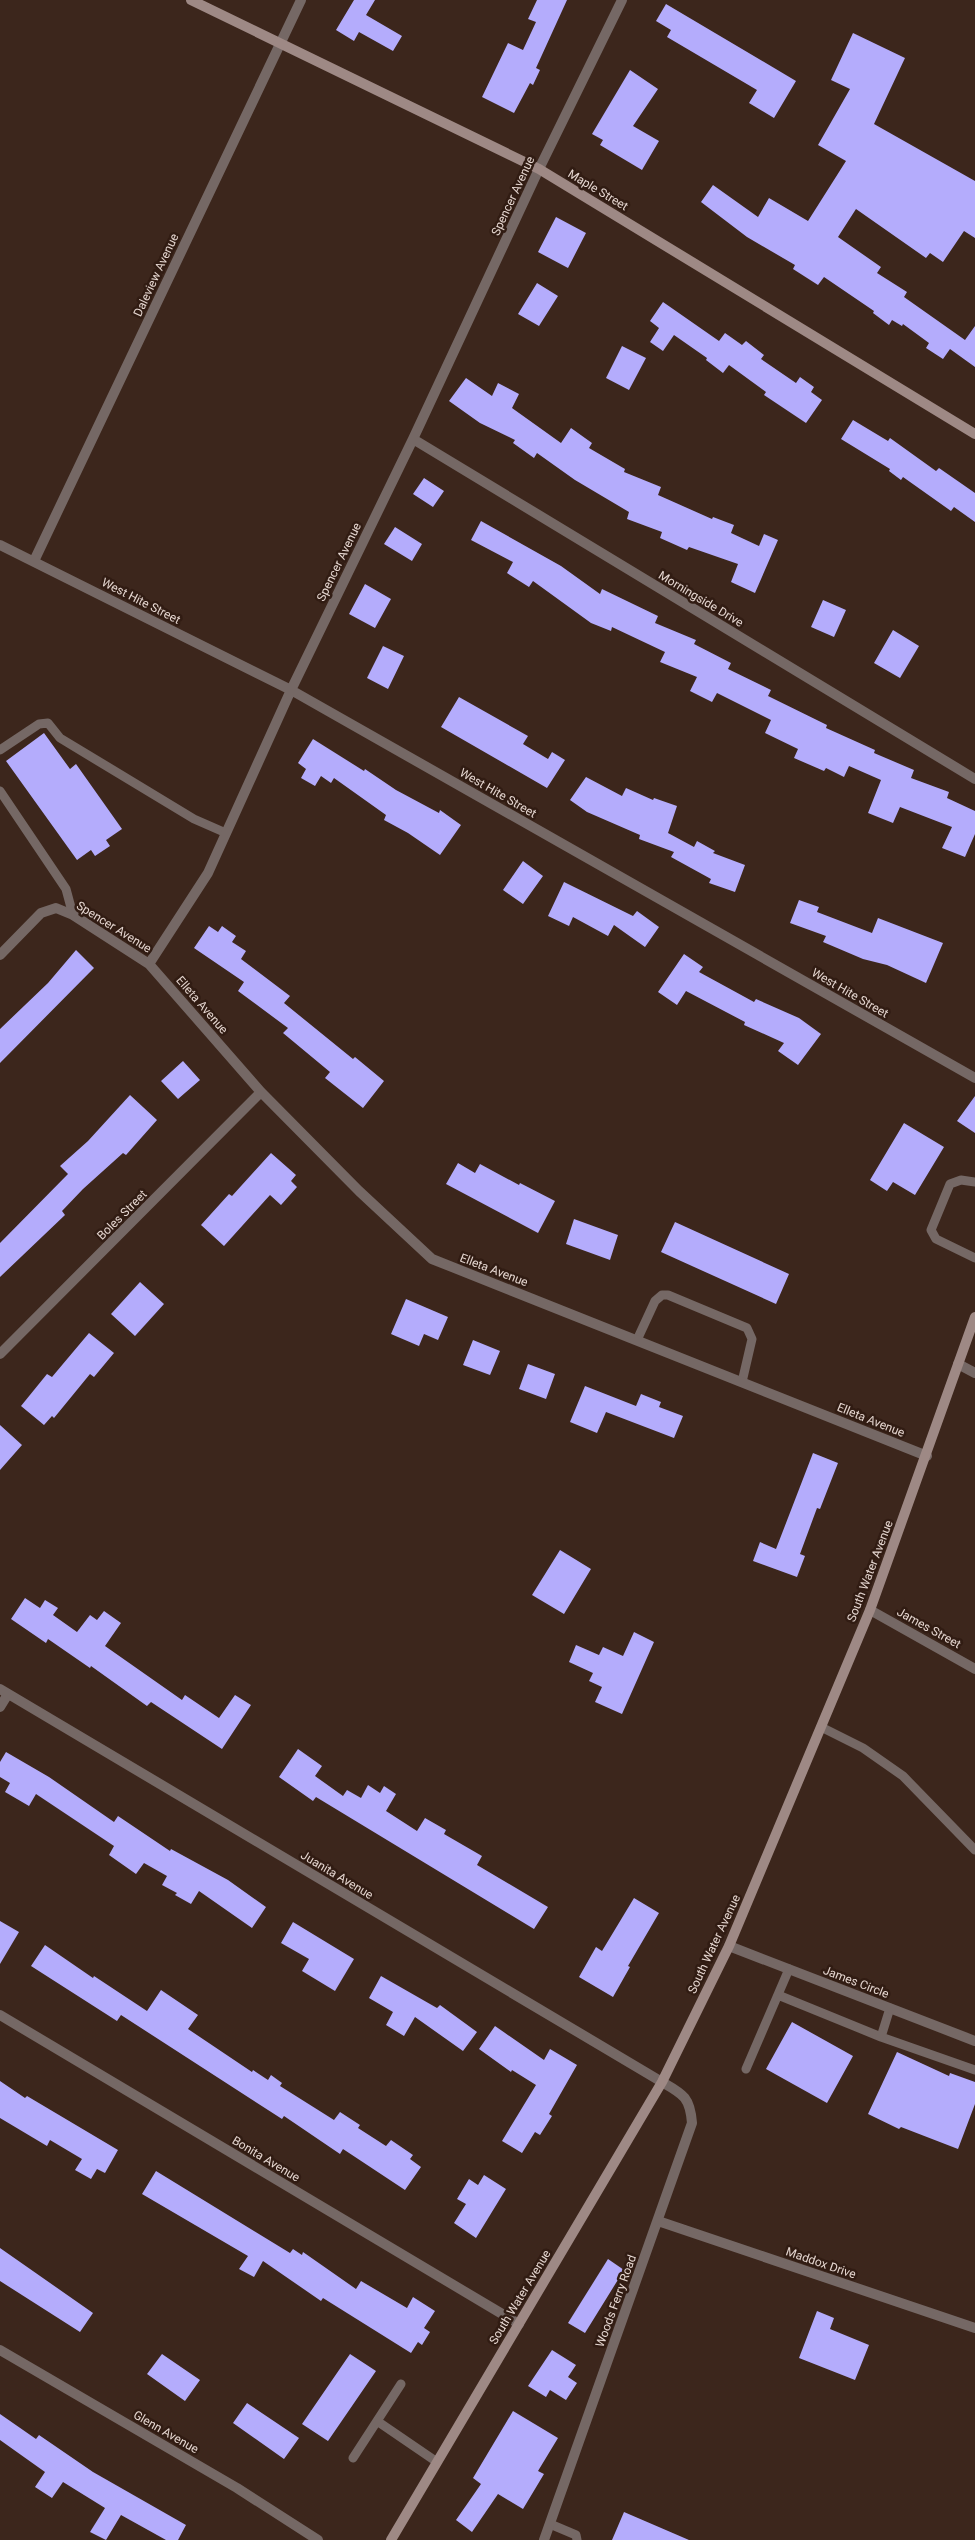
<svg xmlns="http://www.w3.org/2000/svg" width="975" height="2540" font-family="Roboto,sans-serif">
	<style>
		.building { fill: #b4acfc }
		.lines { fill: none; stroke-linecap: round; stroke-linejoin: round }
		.lane { stroke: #756865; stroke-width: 9 }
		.street { stroke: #756865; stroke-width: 10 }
		.secondary { stroke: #9e8985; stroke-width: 10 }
		.labels { text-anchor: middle; stroke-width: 5; stroke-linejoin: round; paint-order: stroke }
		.street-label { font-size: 12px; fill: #e6d7d1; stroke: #311c13 }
	</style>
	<rect width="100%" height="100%" fill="#3c261c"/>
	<path class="building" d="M 354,0 L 375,0 L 366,15 L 402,36 L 393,51 L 359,32 L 354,41 L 336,30 Z
		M 537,0 L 567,0 L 536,68 L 540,70 L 533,85 L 530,83 L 514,113 L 482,97 L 508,43 L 523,50 L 536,22 L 528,19 Z
		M 666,4 L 796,81 L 774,118 L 749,103 L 757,90 L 667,37 L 671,30 L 656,21 Z
		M 853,33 L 905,58 L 874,124 L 975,181 L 975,238 L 964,231 L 943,262 L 930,253 L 926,258 L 856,209 L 838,237 L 881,267 L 877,273 L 907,292 L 904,297 L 965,340 L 975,326 L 975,367 L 950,349 L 943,359 L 926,348 L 929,343 L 903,324 L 902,326 L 892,320 L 889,325 L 873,313 L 874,311 L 824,277 L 818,285 L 793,269 L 795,265 L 747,237 L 701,202 L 713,185 L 758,217 L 769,198 L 808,221 L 846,161 L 818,145 L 850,89 L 831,80 Z
		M 630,70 L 658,89 L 633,126 L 659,141 L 642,170 L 600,145 L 603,140 L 592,134 Z
		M 556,217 L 586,233 L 568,268 L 538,252 Z
		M 537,283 L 558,296 L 539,326 L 518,314 Z
		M 663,302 L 719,341 L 725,333 L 742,345 L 746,341 L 764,355 L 761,359 L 796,383 L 800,377 L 814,387 L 811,392 L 822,400 L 806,423 L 764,395 L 766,392 L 729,365 L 723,373 L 706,360 L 707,358 L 674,335 L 663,351 L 650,342 L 659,328 L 650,321 Z
		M 622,346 L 646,358 L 629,390 L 606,378 Z
		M 466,378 L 492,396 L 498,383 L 519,394 L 512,408 L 561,443 L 571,428 L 592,443 L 589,448 L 625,469 L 624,472 L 661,487 L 658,495 L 712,519 L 713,517 L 734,525 L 731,533 L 759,546 L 764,534 L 778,540 L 755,593 L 731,582 L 738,564 L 689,547 L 687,550 L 660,538 L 662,532 L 627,519 L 629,512 L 575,480 L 537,453 L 534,458 L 513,443 L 515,440 L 480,423 L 449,401 Z
		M 853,420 L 888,441 L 890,438 L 936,471 L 939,468 L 975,493 L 975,522 L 954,507 L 951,511 L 903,477 L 901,480 L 889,471 L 890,469 L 841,439 Z
		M 424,478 L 444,491 L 433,507 L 413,494 Z
		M 481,521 L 561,566 L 600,594 L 602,589 L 658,616 L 655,623 L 696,640 L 694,644 L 731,663 L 728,669 L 771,690 L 768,696 L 827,725 L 826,728 L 875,750 L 874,753 L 914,770 L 911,778 L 949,792 L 947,798 L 975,811 L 975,834 L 965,857 L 942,848 L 952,827 L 900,807 L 893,823 L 868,813 L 881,780 L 849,766 L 844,777 L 826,768 L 824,771 L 794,758 L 798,749 L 765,733 L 771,720 L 717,693 L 712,702 L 690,691 L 697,677 L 660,662 L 665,652 L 612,627 L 611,631 L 591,623 L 533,581 L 529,587 L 507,573 L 513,562 L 471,540 Z
		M 395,527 L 422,544 L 412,561 L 384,544 Z
		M 365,584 L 391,599 L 375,628 L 349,614 Z
		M 823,600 L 846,610 L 834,637 L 811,627 Z
		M 893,630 L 919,646 L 900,678 L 874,663 Z
		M 383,646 L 404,656 L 388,689 L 367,678 Z
		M 459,697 L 528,736 L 523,744 L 548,759 L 552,752 L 565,760 L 547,788 L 441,727 Z
		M 44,733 L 70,769 L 76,764 L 122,829 L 106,840 L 110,846 L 95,856 L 91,850 L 77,860 L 6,761 Z
		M 313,739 L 364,771 L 365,769 L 396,790 L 439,813 L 440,810 L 461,825 L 440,855 L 408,833 L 384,820 L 386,815 L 334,778 L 331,783 L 321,776 L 315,786 L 301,778 L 306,769 L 298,763 Z
		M 586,777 L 622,796 L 626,788 L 653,800 L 654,798 L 677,806 L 668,833 L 694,847 L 697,841 L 715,851 L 713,853 L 745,865 L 735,892 L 709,883 L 711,879 L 671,857 L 674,852 L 639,839 L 640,835 L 587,812 L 570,800 Z
		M 523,861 L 543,876 L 523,904 L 503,890 Z
		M 564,882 L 633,916 L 637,911 L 659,927 L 645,947 L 614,925 L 608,936 L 573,917 L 569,926 L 548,916 Z
		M 799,900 L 819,907 L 817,912 L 872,933 L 878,918 L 943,943 L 926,983 L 887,965 L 863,959 L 823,942 L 826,936 L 790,923 Z
		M 209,926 L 218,932 L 222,926 L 236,936 L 232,942 L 246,951 L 241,959 L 290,996 L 284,1003 L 353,1059 L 355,1057 L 384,1081 L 363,1108 L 325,1078 L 330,1072 L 283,1033 L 288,1028 L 238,991 L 244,982 L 194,948 Z
		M 76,950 L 94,968 L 0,1063 L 0,1029 L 48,983 Z
		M 684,954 L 703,967 L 699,972 L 754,1002 L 756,999 L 799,1018 L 821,1034 L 798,1065 L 778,1051 L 784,1043 L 744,1025 L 745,1022 L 686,991 L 677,1005 L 658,992 Z
		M 183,1061 L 200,1080 L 178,1099 L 161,1081 Z
		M 130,1095 L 157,1120 L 126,1155 L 123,1153 L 83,1189 L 62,1211 L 65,1215 L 0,1277 L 0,1243 L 68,1174 L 60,1166 L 88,1141 Z
		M 975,1096 L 975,1133 L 957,1121 Z
		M 904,1123 L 944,1147 L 915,1195 L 893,1182 L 887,1191 L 870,1180 Z
		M 271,1153 L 296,1175 L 291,1181 L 297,1187 L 281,1205 L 270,1195 L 224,1246 L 201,1225 L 229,1194 L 232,1196 Z
		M 458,1163 L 475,1173 L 480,1164 L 519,1185 L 520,1183 L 555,1201 L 538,1233 L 446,1184 Z
		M 574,1219 L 618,1235 L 610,1260 L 566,1244 Z
		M 675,1222 L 789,1274 L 776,1304 L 661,1252 Z
		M 140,1282 L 164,1304 L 135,1336 L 111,1314 Z
		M 406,1299 L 448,1317 L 438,1340 L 424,1334 L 419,1346 L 391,1334 Z
		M 89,1333 L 114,1353 L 94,1377 L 90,1374 L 54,1418 L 52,1416 L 44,1425 L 21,1406 L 47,1374 L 52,1377 Z
		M 473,1340 L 500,1351 L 490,1375 L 463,1365 Z
		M 528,1364 L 555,1374 L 546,1399 L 519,1389 Z
		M 585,1386 L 636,1406 L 641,1394 L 661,1402 L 659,1407 L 683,1416 L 674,1438 L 606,1412 L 597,1433 L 570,1422 Z
		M 0,1425 L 22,1445 L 0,1470 Z
		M 813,1453 L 838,1463 L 820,1509 L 817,1508 L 800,1554 L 805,1556 L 797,1577 L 753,1561 L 760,1542 L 776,1549 Z
		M 560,1550 L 591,1569 L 564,1614 L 532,1595 Z
		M 25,1598 L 40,1608 L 45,1600 L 58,1608 L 53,1615 L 77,1632 L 90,1615 L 97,1620 L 104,1611 L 121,1623 L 105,1646 L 182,1700 L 185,1695 L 219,1718 L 235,1695 L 251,1705 L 222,1749 L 151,1702 L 147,1706 L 91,1666 L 90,1668 L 48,1639 L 46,1643 L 11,1619 Z
		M 634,1632 L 654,1642 L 622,1714 L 595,1702 L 602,1687 L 589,1681 L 593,1673 L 569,1662 L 576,1645 L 599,1655 L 603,1647 L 623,1656 Z
		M 298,1749 L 322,1766 L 315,1776 L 343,1796 L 347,1790 L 361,1798 L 368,1785 L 380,1793 L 384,1786 L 396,1794 L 386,1811 L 417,1831 L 425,1818 L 446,1830 L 444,1834 L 482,1856 L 477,1865 L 548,1907 L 534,1929 L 316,1797 L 313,1801 L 279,1777 Z
		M 6,1752 L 49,1777 L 114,1822 L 118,1816 L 170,1851 L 171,1849 L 228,1880 L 266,1907 L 252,1928 L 199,1891 L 191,1904 L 175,1895 L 177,1893 L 162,1885 L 167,1876 L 144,1863 L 136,1874 L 109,1855 L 114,1846 L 36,1794 L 29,1806 L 5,1792 L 10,1783 L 0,1777 L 0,1762 Z
		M 634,1898 L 659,1913 L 628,1966 L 630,1967 L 613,1997 L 579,1977 L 596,1947 L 602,1951 Z
		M 0,1921 L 19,1932 L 0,1964 Z
		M 293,1922 L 354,1959 L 335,1991 L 302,1971 L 309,1959 L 281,1943 Z
		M 45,1945 L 93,1978 L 94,1976 L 147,2011 L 161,1990 L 198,2015 L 188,2029 L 252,2072 L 253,2070 L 268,2080 L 271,2075 L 282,2083 L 280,2086 L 334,2120 L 340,2112 L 360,2125 L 358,2128 L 386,2146 L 391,2140 L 413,2155 L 410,2159 L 421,2167 L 405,2190 L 343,2149 L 340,2154 L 284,2116 L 282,2119 L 121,2015 L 117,2021 L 31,1966 Z
		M 381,1976 L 437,2008 L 440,2005 L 477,2032 L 463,2051 L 415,2017 L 404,2036 L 386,2025 L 393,2012 L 369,1998 Z
		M 792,2022 L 853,2056 L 827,2103 L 766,2069 Z
		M 495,2026 L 544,2060 L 550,2049 L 577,2065 L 549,2114 L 552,2116 L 540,2135 L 535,2132 L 522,2153 L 502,2141 L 536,2085 L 512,2070 L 511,2072 L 479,2049 Z
		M 897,2052 L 949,2076 L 950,2073 L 975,2082 L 975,2104 L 958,2149 L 901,2127 L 899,2129 L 868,2114 Z
		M 0,2081 L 25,2098 L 27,2096 L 118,2150 L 105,2173 L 97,2169 L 91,2179 L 75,2170 L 82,2159 L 50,2140 L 47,2146 L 0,2118 Z
		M 156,2171 L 290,2253 L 293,2249 L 302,2255 L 303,2252 L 356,2289 L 361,2281 L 407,2308 L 413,2297 L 435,2311 L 424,2328 L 430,2332 L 422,2345 L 418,2342 L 411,2353 L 323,2298 L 321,2301 L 263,2261 L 254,2277 L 239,2269 L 248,2256 L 142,2194 Z
		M 484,2175 L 506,2189 L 476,2238 L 454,2223 L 466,2204 L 457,2199 L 469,2179 L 478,2185 Z
		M 0,2248 L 93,2313 L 80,2332 L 0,2281 Z
		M 608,2259 L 624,2270 L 585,2333 L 568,2323 Z
		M 817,2311 L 834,2318 L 830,2329 L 869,2345 L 855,2380 L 799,2358 Z
		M 552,2350 L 576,2365 L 568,2377 L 577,2383 L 566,2400 L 550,2390 L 546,2397 L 528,2386 Z
		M 162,2354 L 200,2380 L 185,2401 L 147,2374 Z
		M 350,2354 L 376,2371 L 328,2441 L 302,2424 Z
		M 247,2403 L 299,2438 L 284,2459 L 233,2423 Z
		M 513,2411 L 558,2438 L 538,2471 L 544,2474 L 523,2509 L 498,2494 L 472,2532 L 456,2520 L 481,2484 L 473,2478 Z
		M 0,2414 L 36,2439 L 39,2435 L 93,2472 L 186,2525 L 178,2540 L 166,2540 L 121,2515 L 106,2540 L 90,2532 L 105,2508 L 63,2482 L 52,2498 L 35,2487 L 45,2472 L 0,2440 Z
		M 624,2512 L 689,2540 L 612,2540 Z"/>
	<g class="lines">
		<path class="lane" d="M 0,750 L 39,724 L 48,723 L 60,738 L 194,819 L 226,833
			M 0,791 L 66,889 L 73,915
			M 975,1182 L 961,1180 L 950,1184 L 931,1230 L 936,1239 L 975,1258
			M 637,1340 L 655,1301 L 662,1295 L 668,1295 L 747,1328 L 752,1339 L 742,1382
			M 821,1727 L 863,1748 L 903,1776 L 975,1850
			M 778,1995 L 881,2037 L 890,2008
			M 881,2037 L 975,2070
			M 746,2069 L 789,1969
			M 377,2421 L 437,2462
			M 353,2458 L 401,2384
			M 550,2524 L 576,2535 L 577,2540"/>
		<path class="street" d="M 413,439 L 975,779
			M 0,545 L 291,690 L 975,1078
			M 34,561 L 301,0
			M 0,955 L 41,913 L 56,908 L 73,915 L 149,964 L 261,1092 L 359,1191 L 432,1259 L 927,1456
			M 149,964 L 208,873 L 291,690 L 413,439 L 539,169 L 622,0
			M 0,1354 L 261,1092
			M 958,1364 L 975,1373
			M 870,1610 L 975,1669
			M 0,1689 L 662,2082 C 683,2094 690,2097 692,2123 L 544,2540
			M 0,1707 L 8,1694
			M 729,1946 L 975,2041
			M 0,2015 L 519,2324
			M 658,2221 L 975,2328
			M 0,2350 L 237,2488 L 318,2540"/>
		<path class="secondary" d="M 191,0 L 539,169 L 975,434
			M 391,2540 L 662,2082 L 729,1946 L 870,1610 L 975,1317"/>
	</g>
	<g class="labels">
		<g class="street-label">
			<text transform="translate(598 190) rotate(31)" y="4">Maple Street</text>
			<text transform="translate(513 196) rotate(-65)" y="4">Spencer Avenue</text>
			<text transform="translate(156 275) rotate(-65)" y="4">Daleview Avenue</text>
			<text transform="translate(339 562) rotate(-64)" y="4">Spencer Avenue</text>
			<text transform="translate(701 599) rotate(31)" y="4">Morningside Drive</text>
			<text transform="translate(141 601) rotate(27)" y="4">West Hite Street</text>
			<text transform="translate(498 793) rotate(30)" y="4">West Hite Street</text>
			<text transform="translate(114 927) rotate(32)" y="4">Spencer Avenue</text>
			<text transform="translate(850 993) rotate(30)" y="4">West Hite Street</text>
			<text transform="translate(202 1005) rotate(49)" y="4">Elleta Avenue</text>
			<text transform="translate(122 1215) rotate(-45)" y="4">Boles Street</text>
			<text transform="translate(494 1270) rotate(21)" y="4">Elleta Avenue</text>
			<text transform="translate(871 1420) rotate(22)" y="4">Elleta Avenue</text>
			<text transform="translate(870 1571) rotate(-69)" y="4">South Water Avenue</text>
			<text transform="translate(929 1628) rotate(29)" y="4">James Street</text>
			<text transform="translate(337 1875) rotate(31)" y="4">Juanita Avenue</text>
			<text transform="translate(714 1944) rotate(-65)" y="4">South Water Avenue</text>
			<text transform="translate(856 1982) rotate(21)" y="4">James Circle</text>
			<text transform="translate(266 2159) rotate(31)" y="4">Bonita Avenue</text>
			<text transform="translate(821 2263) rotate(19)" y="4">Maddox Drive</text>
			<text transform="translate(520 2297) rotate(-59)" y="4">South Water Avenue</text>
			<text transform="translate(616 2301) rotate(-70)" y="4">Woods Ferry Road</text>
			<text transform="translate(166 2432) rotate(30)" y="4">Glenn Avenue</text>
		</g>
	</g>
</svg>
